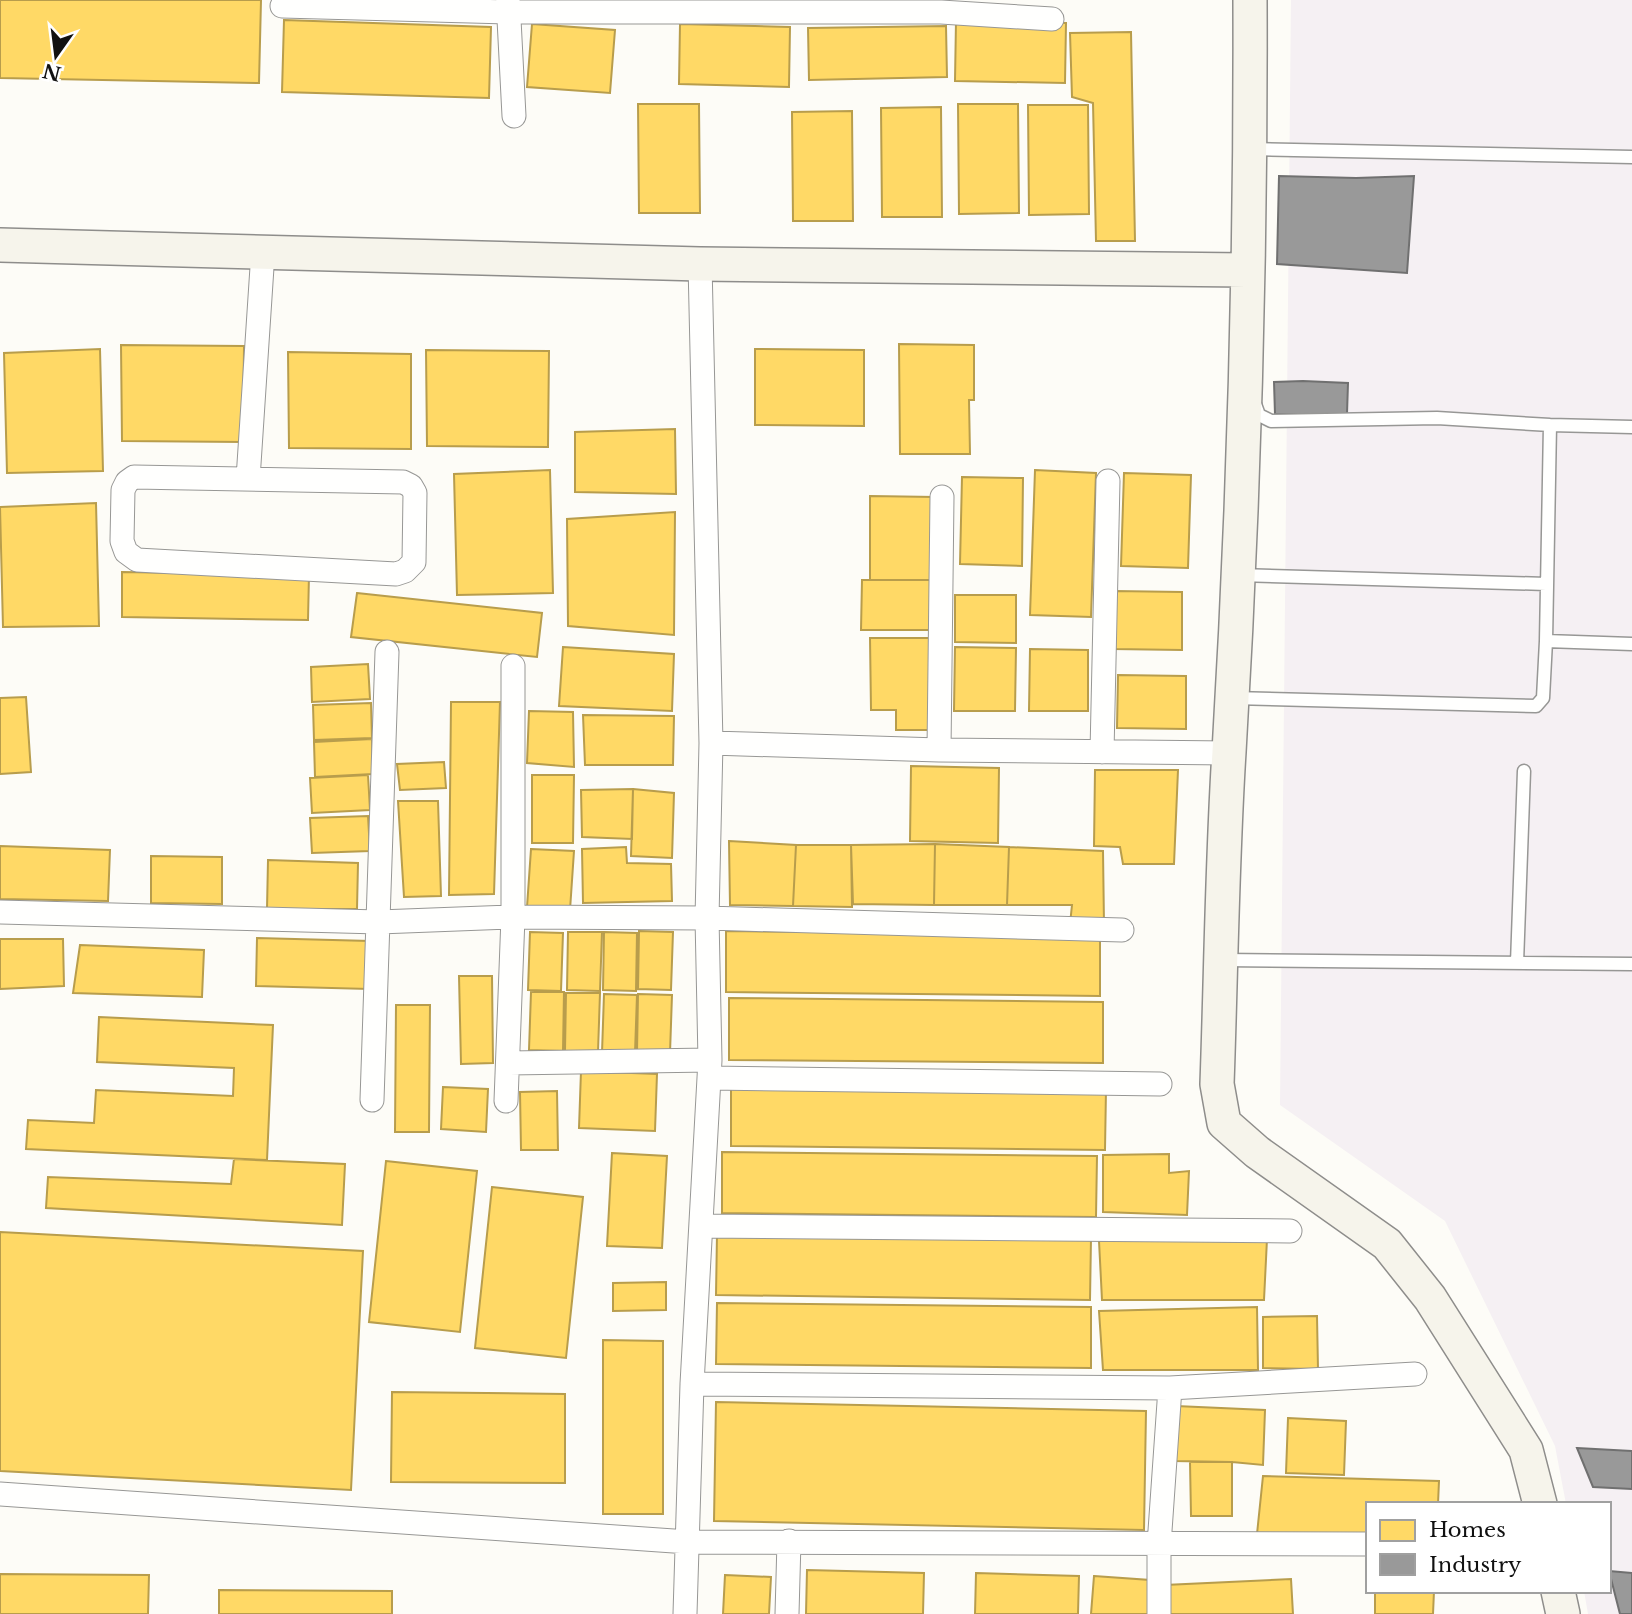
<svg xmlns="http://www.w3.org/2000/svg" width="1632" height="1614" font-family="'Libre Baskerville',serif">
	<style>
		.industrial { fill: #f5f0f3 }
		.homes { fill: #ffd966; stroke: #b89d4c; stroke-width: 2 }
		.industry { fill: #999; stroke: #707070; stroke-width: 2 }
		.lines { fill: none; stroke-linecap: round; stroke-linejoin: round }
		.lane-casing { stroke: #979795; stroke-width: 15 }
		.street-casing { stroke: #979795; stroke-width: 25 }
		.secondary-casing { stroke: #8e8d8b; stroke-width: 36 }
		.lane { stroke: #fffffe; stroke-width: 12 }
		.street { stroke: #fffffe; stroke-width: 23 }
		.secondary { stroke: #f6f4eb; stroke-width: 33 }
	</style>
	<rect width="100%" height="100%" fill="#fdfcf7"/>
	<path class="industrial" d="M 1291,0 L 1632,0 L 1632,1614 L 1588,1614 L 1584,1591 L 1609,1591 L 1609,1504 L 1566,1504 L 1555,1446 L 1445,1221 L 1280,1105 Z"/>
	<path class="homes" d="M 0,0 L 261,0 L 259,83 L 0,78 Z
		M 284,20 L 491,27 L 489,98 L 282,92 Z
		M 956,21 L 1066,23 L 1065,83 L 955,81 Z
		M 532,24 L 615,30 L 610,93 L 527,87 Z
		M 680,24 L 790,27 L 789,87 L 679,84 Z
		M 946,26 L 947,77 L 809,80 L 808,28 Z
		M 1131,32 L 1135,241 L 1096,241 L 1093,103 L 1072,97 L 1070,33 Z
		M 638,104 L 699,104 L 700,213 L 639,213 Z
		M 958,104 L 1018,104 L 1019,213 L 959,214 Z
		M 1028,105 L 1088,105 L 1089,214 L 1029,215 Z
		M 941,107 L 942,217 L 882,217 L 881,108 Z
		M 852,111 L 853,221 L 793,221 L 792,112 Z
		M 899,344 L 974,345 L 974,400 L 969,400 L 970,454 L 900,454 Z
		M 121,345 L 244,346 L 243,442 L 122,441 Z
		M 100,349 L 103,471 L 7,473 L 4,353 Z
		M 755,349 L 864,350 L 864,426 L 755,425 Z
		M 426,350 L 549,351 L 548,447 L 427,446 Z
		M 288,352 L 411,354 L 411,449 L 289,448 Z
		M 675,429 L 676,494 L 575,492 L 575,432 Z
		M 550,470 L 553,593 L 457,595 L 454,474 Z
		M 1035,470 L 1096,473 L 1091,617 L 1030,615 Z
		M 1124,473 L 1191,475 L 1188,568 L 1121,566 Z
		M 962,477 L 1023,478 L 1022,566 L 960,564 Z
		M 870,496 L 935,497 L 935,580 L 870,580 Z
		M 96,503 L 99,626 L 3,627 L 0,507 Z
		M 675,512 L 674,635 L 568,626 L 567,519 Z
		M 122,572 L 309,575 L 308,620 L 122,617 Z
		M 862,580 L 935,580 L 934,630 L 861,630 Z
		M 1114,591 L 1182,592 L 1182,650 L 1113,649 Z
		M 357,593 L 542,613 L 537,657 L 351,637 Z
		M 955,595 L 1016,595 L 1016,643 L 955,642 Z
		M 870,638 L 933,638 L 934,730 L 896,730 L 896,710 L 871,710 Z
		M 563,647 L 674,654 L 672,711 L 559,706 Z
		M 955,647 L 1016,648 L 1015,711 L 954,711 Z
		M 1030,649 L 1088,650 L 1088,711 L 1029,711 Z
		M 368,664 L 370,699 L 312,702 L 311,667 Z
		M 1118,675 L 1186,676 L 1186,729 L 1117,728 Z
		M 26,697 L 31,772 L 0,774 L 0,698 Z
		M 451,702 L 500,702 L 494,894 L 449,895 Z
		M 371,703 L 372,738 L 314,740 L 313,705 Z
		M 529,711 L 573,712 L 574,767 L 527,763 Z
		M 583,715 L 674,716 L 673,765 L 585,765 Z
		M 372,739 L 373,774 L 315,777 L 314,742 Z
		M 444,762 L 446,788 L 400,790 L 397,764 Z
		M 911,766 L 999,768 L 998,843 L 910,841 Z
		M 1095,770 L 1178,770 L 1174,864 L 1123,864 L 1120,847 L 1094,846 Z
		M 368,775 L 370,810 L 312,813 L 310,778 Z
		M 532,775 L 574,775 L 573,843 L 532,843 Z
		M 633,789 L 674,793 L 672,858 L 631,856 Z
		M 633,789 L 632,839 L 582,837 L 581,790 Z
		M 398,801 L 438,801 L 441,896 L 404,897 Z
		M 368,816 L 370,851 L 312,853 L 310,818 Z
		M 729,841 L 796,845 L 793,906 L 730,905 Z
		M 935,844 L 1009,847 L 1007,905 L 934,905 Z
		M 935,844 L 934,905 L 853,904 L 851,845 Z
		M 796,845 L 851,845 L 852,907 L 793,906 Z
		M 0,846 L 110,850 L 108,901 L 0,899 Z
		M 626,847 L 627,863 L 671,864 L 672,901 L 583,903 L 582,849 Z
		M 1009,847 L 1103,851 L 1104,924 L 1070,924 L 1072,905 L 1007,905 Z
		M 531,849 L 574,851 L 570,910 L 527,907 Z
		M 151,856 L 222,857 L 222,904 L 151,903 Z
		M 268,860 L 358,863 L 357,909 L 267,909 Z
		M 639,931 L 673,932 L 671,990 L 638,989 Z
		M 726,931 L 1100,935 L 1100,996 L 726,992 Z
		M 530,932 L 563,933 L 561,991 L 528,990 Z
		M 568,932 L 602,932 L 600,991 L 567,990 Z
		M 604,932 L 637,933 L 636,991 L 603,990 Z
		M 257,938 L 370,941 L 369,989 L 256,986 Z
		M 0,939 L 63,939 L 64,986 L 0,989 Z
		M 80,945 L 204,950 L 202,997 L 73,993 Z
		M 459,976 L 492,976 L 493,1063 L 461,1064 Z
		M 531,992 L 564,992 L 563,1051 L 529,1050 Z
		M 566,993 L 600,993 L 598,1052 L 565,1051 Z
		M 604,994 L 637,995 L 635,1053 L 602,1053 Z
		M 638,994 L 672,995 L 670,1053 L 637,1052 Z
		M 729,998 L 1103,1002 L 1103,1063 L 729,1060 Z
		M 396,1005 L 430,1005 L 429,1132 L 395,1132 Z
		M 99,1017 L 273,1025 L 267,1160 L 26,1149 L 28,1120 L 94,1123 L 96,1090 L 233,1096 L 234,1068 L 97,1062 Z
		M 581,1071 L 657,1074 L 655,1131 L 579,1128 Z
		M 731,1085 L 1106,1089 L 1105,1150 L 731,1146 Z
		M 443,1087 L 488,1089 L 486,1132 L 441,1129 Z
		M 557,1091 L 558,1150 L 521,1150 L 520,1092 Z
		M 722,1152 L 1097,1156 L 1096,1217 L 722,1213 Z
		M 612,1153 L 667,1156 L 662,1248 L 607,1246 Z
		M 1169,1154 L 1169,1173 L 1189,1171 L 1187,1215 L 1103,1212 L 1103,1155 Z
		M 234,1159 L 345,1164 L 342,1225 L 46,1208 L 48,1177 L 231,1184 Z
		M 386,1161 L 477,1171 L 460,1332 L 369,1322 Z
		M 492,1187 L 583,1197 L 566,1358 L 475,1348 Z
		M 0,1232 L 363,1251 L 351,1490 L 0,1471 Z
		M 717,1234 L 1091,1238 L 1090,1300 L 716,1295 Z
		M 1267,1239 L 1264,1300 L 1102,1300 L 1099,1241 Z
		M 666,1282 L 666,1310 L 613,1311 L 613,1283 Z
		M 717,1303 L 1091,1307 L 1091,1368 L 716,1364 Z
		M 1257,1307 L 1258,1370 L 1103,1370 L 1099,1311 Z
		M 1317,1316 L 1318,1369 L 1263,1368 L 1263,1317 Z
		M 603,1340 L 663,1341 L 663,1514 L 603,1514 Z
		M 392,1392 L 565,1394 L 565,1483 L 391,1482 Z
		M 716,1402 L 1146,1411 L 1144,1530 L 714,1521 Z
		M 1176,1406 L 1265,1410 L 1263,1465 L 1232,1462 L 1174,1461 Z
		M 1288,1418 L 1346,1421 L 1344,1475 L 1286,1473 Z
		M 1190,1462 L 1232,1462 L 1232,1516 L 1191,1516 Z
		M 1263,1476 L 1439,1481 L 1438,1504 L 1368,1504 L 1368,1534 L 1257,1534 Z
		M 807,1570 L 924,1573 L 923,1614 L 806,1614 Z
		M 976,1573 L 1079,1576 L 1078,1614 L 975,1614 Z
		M 0,1574 L 149,1575 L 148,1614 L 0,1614 Z
		M 725,1575 L 771,1577 L 769,1614 L 723,1614 Z
		M 1094,1576 L 1150,1580 L 1148,1614 L 1091,1614 Z
		M 1291,1579 L 1293,1614 L 1166,1614 L 1165,1585 Z
		M 219,1590 L 392,1591 L 392,1614 L 219,1614 Z
		M 1375,1591 L 1434,1591 L 1433,1614 L 1375,1614 Z"/>
	<path class="industry" d="M 1279,176 L 1356,178 L 1414,176 L 1407,273 L 1277,264 Z
		M 1303,381 L 1348,383 L 1347,414 L 1275,414 L 1274,382 Z
		M 1577,1448 L 1632,1451 L 1632,1489 L 1593,1487 Z
		M 1609,1571 L 1632,1573 L 1632,1614 L 1620,1614 Z"/>
	<g class="lines">
		<g class="lane-casing">
			<path id="lane" d="M 1251,149 L 1632,157
				M 1255,404 L 1259,415 L 1271,421 L 1437,418 L 1550,425 L 1632,427
				M 1239,575 L 1546,584
				M 1546,641 L 1632,644
				M 1233,698 L 1536,706 L 1543,698 L 1546,641 L 1550,425
				M 1222,960 L 1632,964
				M 1517,963 L 1524,771"/>
		</g>
		<g class="street-casing">
			<path id="street" d="M 508,0 L 514,116
				M 282,6 L 508,12 L 941,12 L 1052,19
				M 134,477 L 403,482 L 411,486 L 415,493 L 414,562 L 405,571 L 396,574 L 137,560 L 126,552 L 122,541 L 123,490 L 127,482 Z
				M 248,479 L 263,252
				M 711,743 L 939,750 L 1229,753
				M 939,750 L 942,497
				M 1102,752 L 1108,481
				M 0,912 L 379,922 L 513,917 L 707,918 L 1122,930
				M 509,1063 L 710,1060
				M 709,1078 L 1160,1084
				M 372,1100 L 387,652
				M 506,1101 L 513,917 L 513,666
				M 701,1226 L 1290,1231
				M 692,1384 L 1170,1388 L 1415,1374
				M 0,1494 L 688,1542 L 1368,1544
				M 685,1614 L 692,1384 L 710,1060 L 707,918 L 711,743 L 700,264
				M 787,1614 L 789,1541
				M 1159,1614 L 1159,1545 L 1170,1388"/>
		</g>
		<g class="secondary-casing">
			<path id="secondary" d="M 1250,0 C 1251,250 1244,503 1229,752 C 1222,862 1221,974 1217,1084 L 1224,1123 L 1257,1152 L 1387,1244 L 1430,1298 L 1526,1450 L 1540,1504
				M 0,245 L 700,264 L 1246,270
				M 1558,1591 L 1563,1614"/>
		</g>
		<use href="#lane" class="lane"/>
		<use href="#street" class="street"/>
		<use href="#secondary" class="secondary"/>
	</g>
	<rect x="1366" y="1502" width="245" height="91" fill="#ffffff" stroke="#a0a0a0" stroke-width="2"/>
	<rect x="1380" y="1520" width="35" height="21" fill="#ffd966" stroke="#a0a0a0" stroke-width="2"/>
	<text x="1429" y="1537" font-size="21" fill="#111111">Homes</text>
	<rect x="1380" y="1554" width="35" height="21" fill="#999999" stroke="#a0a0a0" stroke-width="2"/>
	<text x="1429" y="1572" font-size="21" fill="#111111">Industry</text>
	<g transform="translate(56 56) rotate(194)" stroke="#ffffff" stroke-width="5" paint-order="stroke">
	<path d="M0-5L12 26L0 18L-12 26Z" fill="#111111"/>
	<text y="-10" font-size="19" font-weight="bold" text-anchor="middle" fill="#111111">N</text>
	</g>
</svg>
